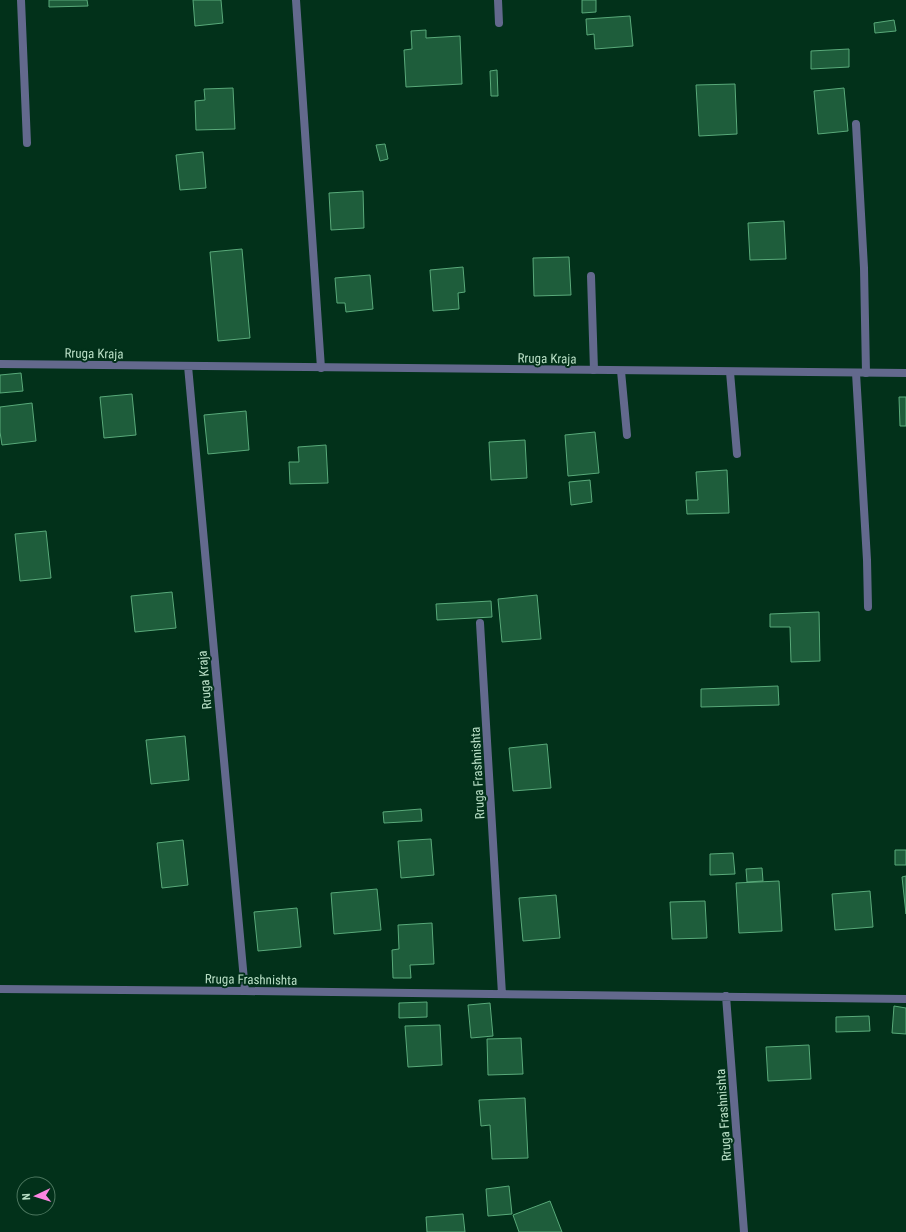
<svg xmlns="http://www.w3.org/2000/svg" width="906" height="1232" font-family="'Roboto Condensed',sans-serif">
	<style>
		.building { fill: #1e5d3b; stroke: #59aa7a }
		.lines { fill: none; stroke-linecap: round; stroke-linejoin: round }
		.lane { stroke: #63698d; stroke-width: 8 }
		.street { stroke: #63698d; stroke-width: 8 }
		.labels { text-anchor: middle; stroke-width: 4; stroke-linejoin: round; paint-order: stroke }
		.street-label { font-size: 13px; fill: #b8dec5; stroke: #02311a }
	</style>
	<rect width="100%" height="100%" fill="#02311a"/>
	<path class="building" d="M 49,0 L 87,0 L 88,6 L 49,7 Z
		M 193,0 L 221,0 L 223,23 L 195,26 Z
		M 582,0 L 596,0 L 596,12 L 582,13 Z
		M 630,16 L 633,46 L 595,49 L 594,34 L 587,35 L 586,19 Z
		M 894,20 L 896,31 L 875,33 L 874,23 Z
		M 426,30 L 426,38 L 460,36 L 462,84 L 406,87 L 404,50 L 412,49 L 411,31 Z
		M 849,49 L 849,67 L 811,69 L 811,51 Z
		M 497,70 L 498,96 L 491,96 L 490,71 Z
		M 735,84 L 737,134 L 699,136 L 696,85 Z
		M 233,88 L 235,129 L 196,130 L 195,101 L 205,100 L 204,89 Z
		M 844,88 L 848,131 L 818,134 L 814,91 Z
		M 385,144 L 388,159 L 380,161 L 376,145 Z
		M 203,152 L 206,188 L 180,190 L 176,155 Z
		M 363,191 L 364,228 L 331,230 L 329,193 Z
		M 784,221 L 786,259 L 750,260 L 748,223 Z
		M 242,249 L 250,338 L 218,341 L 210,252 Z
		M 569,257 L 571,295 L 534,296 L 533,258 Z
		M 463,267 L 465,292 L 458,293 L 459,309 L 433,311 L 430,270 Z
		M 370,275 L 373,309 L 346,312 L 345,303 L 337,303 L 335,278 Z
		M 21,373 L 23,391 L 0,393 L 0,375 Z
		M 132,394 L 136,435 L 104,438 L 100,397 Z
		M 899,397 L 906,397 L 906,426 L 900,426 Z
		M 32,403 L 36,441 L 2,445 L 0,432 L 0,407 Z
		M 246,411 L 249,450 L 208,454 L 204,415 Z
		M 595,432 L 599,473 L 568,476 L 565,435 Z
		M 525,440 L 527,478 L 491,480 L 489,442 Z
		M 326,445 L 328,483 L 290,484 L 289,462 L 299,462 L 298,447 Z
		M 727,470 L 729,513 L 687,514 L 686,500 L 698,500 L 696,472 Z
		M 590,480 L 592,502 L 571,505 L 569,482 Z
		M 46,531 L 51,578 L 20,581 L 15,534 Z
		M 172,592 L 176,628 L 135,632 L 131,596 Z
		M 537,595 L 541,639 L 502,642 L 498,599 Z
		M 491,601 L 492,617 L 437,620 L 436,604 Z
		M 819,612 L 820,661 L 791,662 L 790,627 L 770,627 L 770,614 Z
		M 778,686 L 779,705 L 701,707 L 701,689 Z
		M 185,736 L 189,780 L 151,784 L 146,740 Z
		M 547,744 L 551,788 L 513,791 L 509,748 Z
		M 421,809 L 422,821 L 384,823 L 383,812 Z
		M 431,839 L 434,875 L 401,878 L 398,841 Z
		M 183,840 L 188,885 L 162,888 L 157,843 Z
		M 895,850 L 906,850 L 906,865 L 895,865 Z
		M 733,853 L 735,874 L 710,875 L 710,854 Z
		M 762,868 L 763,881 L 747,882 L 746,869 Z
		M 906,876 L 906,914 L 902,877 Z
		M 779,881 L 782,931 L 739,933 L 736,883 Z
		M 377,889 L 381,930 L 334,934 L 331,893 Z
		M 870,891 L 873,927 L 835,930 L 832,894 Z
		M 556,895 L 560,938 L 523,941 L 519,898 Z
		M 705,901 L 707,938 L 672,939 L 670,902 Z
		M 297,908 L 301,947 L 258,951 L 254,912 Z
		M 432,923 L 434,964 L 410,965 L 411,978 L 393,978 L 392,950 L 399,949 L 398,925 Z
		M 427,1002 L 427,1017 L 399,1018 L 399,1003 Z
		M 490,1003 L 493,1036 L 471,1038 L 468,1005 Z
		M 894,1006 L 906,1008 L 906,1034 L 892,1033 Z
		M 869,1016 L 870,1031 L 836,1032 L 836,1017 Z
		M 440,1025 L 442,1065 L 408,1067 L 405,1026 Z
		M 521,1038 L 523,1074 L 488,1075 L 487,1039 Z
		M 809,1045 L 811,1079 L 768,1081 L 766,1047 Z
		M 525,1098 L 528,1158 L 492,1159 L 490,1125 L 481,1126 L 479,1100 Z
		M 509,1186 L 512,1214 L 488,1216 L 486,1189 Z
		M 550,1201 L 562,1232 L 519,1232 L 513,1215 Z
		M 463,1214 L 465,1232 L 427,1232 L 426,1217 Z"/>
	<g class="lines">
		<path class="lane" d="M 21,0 L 27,143
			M 296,0 L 321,368
			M 498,0 L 499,23
			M 856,124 L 864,268 L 866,373
			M 591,276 L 594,370
			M 621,371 L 627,435
			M 730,372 L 737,454
			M 856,373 L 867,560 L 868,607"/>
		<path class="street" d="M 0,364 L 906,373
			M 188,366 L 245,991
			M 480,623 L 502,994
			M 0,989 L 245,991 L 906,999
			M 726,996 L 744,1232"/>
	</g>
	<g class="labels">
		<g class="street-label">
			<text transform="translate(94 353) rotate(1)" y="5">Rruga Kraja</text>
			<text transform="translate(547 358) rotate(1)" y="5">Rruga Kraja</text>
			<text transform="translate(204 680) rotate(-95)" y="5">Rruga Kraja</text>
			<text transform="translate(477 773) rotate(-93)" y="5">Rruga Frashnishta</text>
			<text transform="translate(251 979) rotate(1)" y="5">Rruga Frashnishta</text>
			<text transform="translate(723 1115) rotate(-94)" y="5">Rruga Frashnishta</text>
		</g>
	</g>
	<g transform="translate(36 1196) rotate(266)"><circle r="19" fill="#02311a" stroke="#4b765e"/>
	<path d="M0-3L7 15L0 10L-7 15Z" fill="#fd86e3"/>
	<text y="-6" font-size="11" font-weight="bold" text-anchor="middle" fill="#b8dec5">N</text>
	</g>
</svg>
